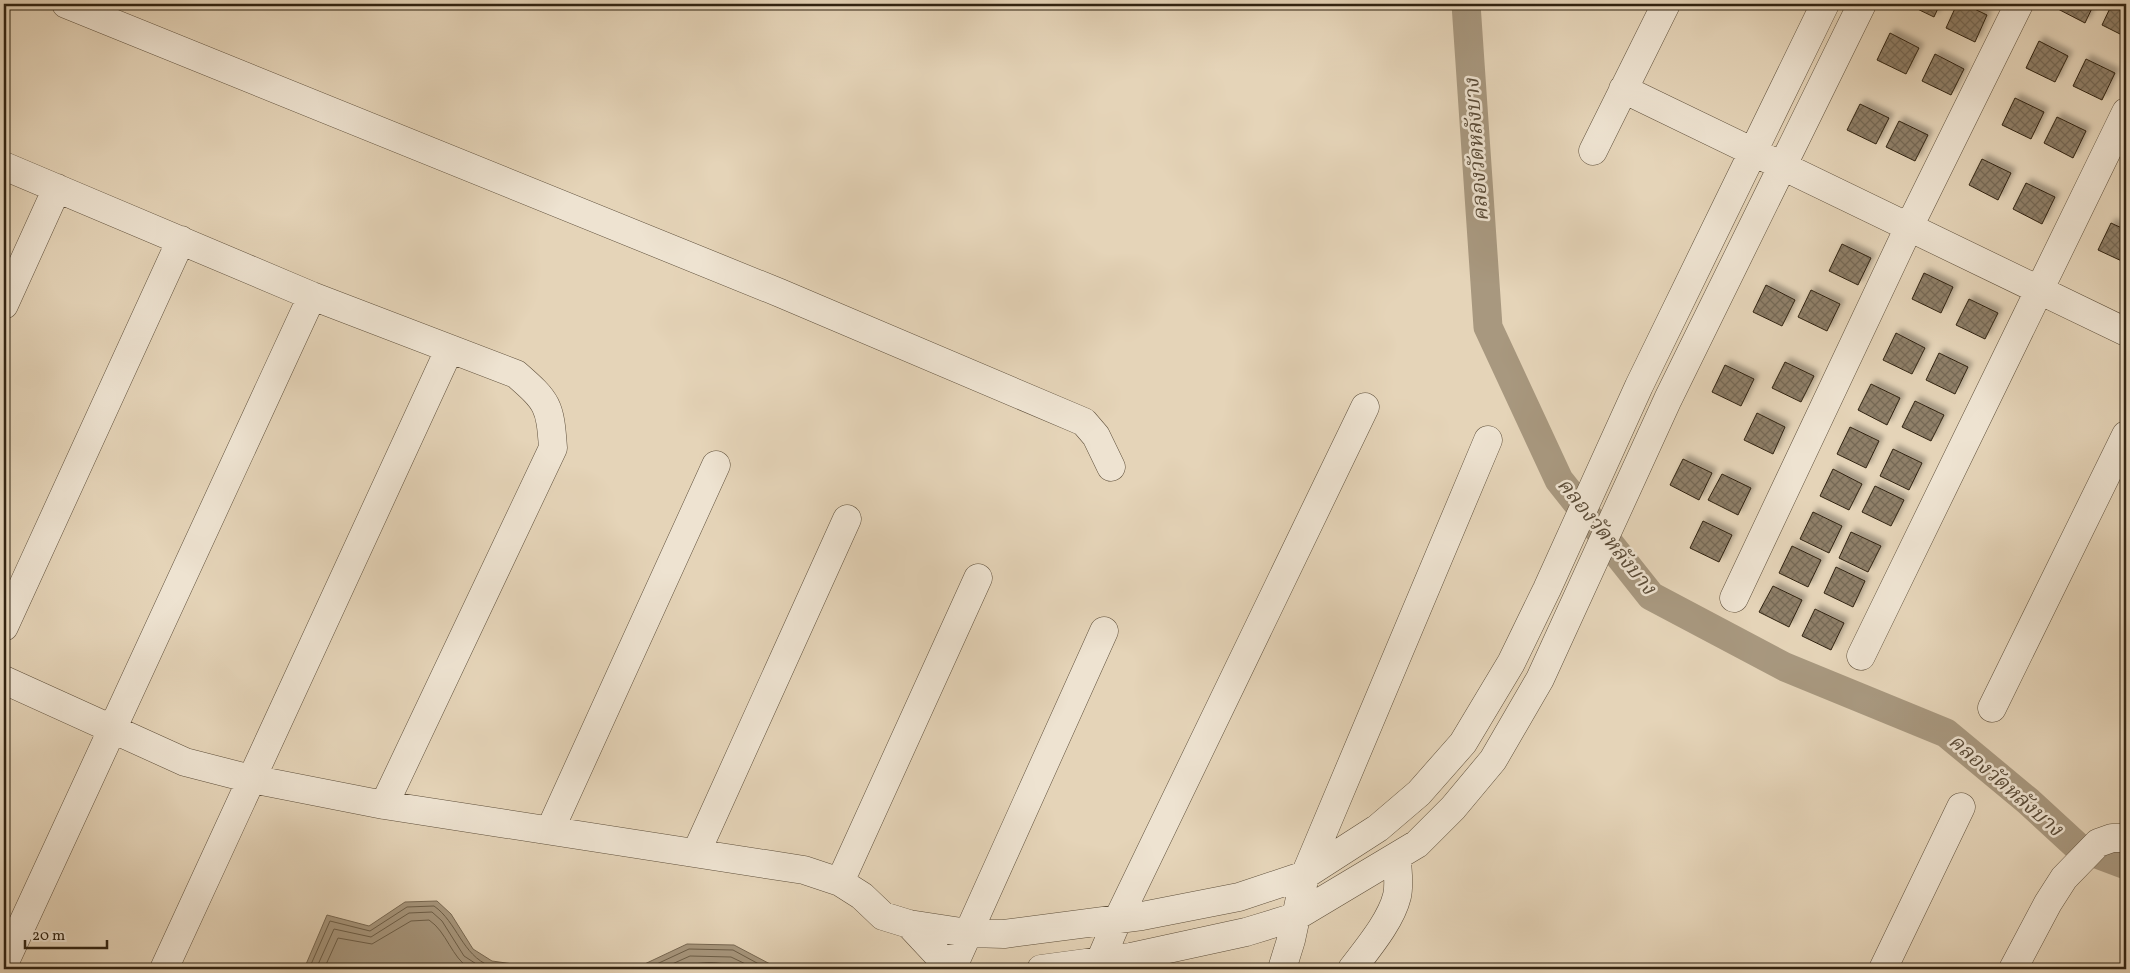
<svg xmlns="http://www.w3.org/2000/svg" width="2130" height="973" font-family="Vollkorn,'Noto Serif Thai',serif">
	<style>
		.water { fill: #a8987f; stroke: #786953 }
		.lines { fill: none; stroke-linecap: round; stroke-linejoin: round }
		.shore { stroke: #6c5e48; stroke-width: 1 }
		.canal { stroke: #a8987f; stroke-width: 29 }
		.building { fill: url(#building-cross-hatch); stroke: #312311; filter: url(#shadow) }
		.minor-casing { stroke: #5e4f3b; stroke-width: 29 }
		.minor { stroke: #eee3d1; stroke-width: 28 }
		.labels { text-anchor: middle; stroke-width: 5; stroke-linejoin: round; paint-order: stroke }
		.water-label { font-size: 21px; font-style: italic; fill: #5b4c38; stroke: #eee3d1 }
	</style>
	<defs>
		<pattern id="building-cross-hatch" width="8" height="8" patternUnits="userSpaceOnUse" patternTransform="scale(1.25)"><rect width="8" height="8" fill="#8f7f68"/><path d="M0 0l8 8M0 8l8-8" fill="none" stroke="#756854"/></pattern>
		<filter id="shadow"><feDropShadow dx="4.5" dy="-4.5" stdDeviation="2.5" flood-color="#0004"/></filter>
	</defs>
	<rect width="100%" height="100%" fill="#e5d4b8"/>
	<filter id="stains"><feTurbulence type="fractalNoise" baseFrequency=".004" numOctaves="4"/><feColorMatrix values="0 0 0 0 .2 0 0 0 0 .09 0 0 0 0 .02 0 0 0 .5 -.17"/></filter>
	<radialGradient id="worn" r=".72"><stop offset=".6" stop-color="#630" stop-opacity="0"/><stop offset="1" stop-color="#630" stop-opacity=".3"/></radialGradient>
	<path class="water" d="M 437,901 L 451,914 L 473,949 L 492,961 L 548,969 L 304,969 L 327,915 L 369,926 L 405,902 Z
		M 687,944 L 734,945 L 772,965 L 773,969 L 634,969 Z"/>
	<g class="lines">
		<path class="shore" d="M 309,969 L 330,921 L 370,931 L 407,907 L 434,906 C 457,922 462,955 490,966 C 497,968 506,968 514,969
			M 316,969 L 334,929 L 371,937 L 409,913 L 432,912 L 442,921 L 464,956 L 484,969
			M 324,969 L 338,938 L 372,944 L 411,921 L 429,920 C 447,932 451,957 470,969
			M 646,969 L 689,949 L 733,950 L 768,969
			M 661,969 L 690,956 L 731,957 L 756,969
			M 678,969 C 696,961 722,960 740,969"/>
		<path class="canal" d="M 1466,4 L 1488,327 L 1559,480 L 1651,596 L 1785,667 L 1946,733 L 2028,801 L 2078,847 L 2126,865"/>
	</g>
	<path class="building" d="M 1907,4 L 1940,4 L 1934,17 Z
		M 1957,4 L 1964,4 L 1987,15 L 1975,42 L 1946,28 Z
		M 2058,4 L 2094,4 L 2085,23 L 2056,8 Z
		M 2112,4 L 2126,4 L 2126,37 L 2102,25 Z
		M 1890,33 L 1919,48 L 1906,74 L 1877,60 Z
		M 2039,41 L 2068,56 L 2055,82 L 2026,68 Z
		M 1935,54 L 1964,69 L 1951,95 L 1922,81 Z
		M 2086,59 L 2115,73 L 2102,100 L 2073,86 Z
		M 2015,98 L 2044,112 L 2031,139 L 2002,125 Z
		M 1860,104 L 1889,118 L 1876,144 L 1847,130 Z
		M 2057,117 L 2086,131 L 2073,158 L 2044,143 Z
		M 1899,121 L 1928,135 L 1915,161 L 1886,147 Z
		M 1982,159 L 2011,173 L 1998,200 L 1969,185 Z
		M 2026,183 L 2055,197 L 2042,224 L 2013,209 Z
		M 2111,223 L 2126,230 L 2126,263 L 2098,250 Z
		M 1842,244 L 1871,258 L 1858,285 L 1829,271 Z
		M 1924,273 L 1953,287 L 1941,313 L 1912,299 Z
		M 1766,285 L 1795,300 L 1782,326 L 1753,312 Z
		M 1811,290 L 1840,304 L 1827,331 L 1798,317 Z
		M 1969,299 L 1998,313 L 1985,339 L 1956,325 Z
		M 1896,333 L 1925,348 L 1912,374 L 1883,360 Z
		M 1939,353 L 1968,367 L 1955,394 L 1926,380 Z
		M 1785,362 L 1814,376 L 1801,402 L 1772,388 Z
		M 1725,365 L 1754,379 L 1741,406 L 1712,392 Z
		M 1871,384 L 1900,398 L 1887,425 L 1858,410 Z
		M 1915,401 L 1944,415 L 1931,441 L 1902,427 Z
		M 1757,413 L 1785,427 L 1773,454 L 1744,440 Z
		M 1850,427 L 1879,441 L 1866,468 L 1837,454 Z
		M 1893,449 L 1922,463 L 1909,490 L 1880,476 Z
		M 1683,459 L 1712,473 L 1699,500 L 1670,485 Z
		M 1833,469 L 1862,484 L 1849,510 L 1820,496 Z
		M 1722,474 L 1751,488 L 1738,515 L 1708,500 Z
		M 1875,486 L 1904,500 L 1891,526 L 1862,512 Z
		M 1813,512 L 1842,526 L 1829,553 L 1800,539 Z
		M 1703,521 L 1732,535 L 1719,562 L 1690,548 Z
		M 1851,532 L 1881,546 L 1868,572 L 1839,558 Z
		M 1792,546 L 1821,560 L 1808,587 L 1779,573 Z
		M 1836,567 L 1865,581 L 1853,607 L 1824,593 Z
		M 1773,586 L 1802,600 L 1789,627 L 1759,612 Z
		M 1815,609 L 1844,623 L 1831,650 L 1802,636 Z"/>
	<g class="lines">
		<g class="minor-casing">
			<path id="minor" d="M 66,4 L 780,293 L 1084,422 L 1096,436 L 1111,467
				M 1623,89 L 2126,332
				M 1593,151 L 1666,4
				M 4,166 L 312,296 L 516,374 C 548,402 550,405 553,448 L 384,805
				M 4,305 L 57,188
				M 1734,598 L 1909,227 L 2019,4
				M 4,627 L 181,240
				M 1861,656 L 2126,112
				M 4,680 L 185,762 L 251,779 L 384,805 L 804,870 L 840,882 L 862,896 L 883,916 L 909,924 L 968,933 L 1004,934 L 1142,916 L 1239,897 L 1305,875 L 1378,828 L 1419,793 L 1463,743 L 1511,663 L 1547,589 L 1639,386 L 1825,4
				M 1992,708 L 2126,435
				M 550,830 L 716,465
				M 696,853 L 847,519
				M 840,882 L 978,578
				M 909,924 L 951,969
				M 1100,961 L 1118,919 L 1365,407
				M 4,964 L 312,296
				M 164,969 L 449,350
				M 952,969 L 1104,631
				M 1041,969 L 1131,957 L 1246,932 L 1295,917 L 1417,844 L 1453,808 L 1493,760 L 1540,679 L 1668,399 L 1862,4
				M 1282,969 L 1291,940 L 1305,875 L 1488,440
				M 1352,969 C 1367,949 1391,921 1397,896 C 1400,883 1397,870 1397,857
				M 1883,969 L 1961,807
				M 2013,969 L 2048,903 L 2064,878 L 2098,843 L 2112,838 L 2126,838"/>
		</g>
		<use href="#minor" class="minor"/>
	</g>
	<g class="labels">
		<g class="water-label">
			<text transform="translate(1476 150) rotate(-94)" y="7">คลองวัดหลังบาง</text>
			<text transform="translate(1607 536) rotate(51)" y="7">คลองวัดหลังบาง</text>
			<text transform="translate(2006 785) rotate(41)" y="7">คลองวัดหลังบาง</text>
		</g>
	</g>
	<rect width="2130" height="973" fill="none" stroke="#e5d4b8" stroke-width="20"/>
	<rect x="5" y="5" width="2120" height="963" fill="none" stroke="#312311" stroke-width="2.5"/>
	<rect x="10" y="10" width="2110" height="953" fill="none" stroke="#312311"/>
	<path d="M25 940v8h82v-8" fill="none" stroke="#312311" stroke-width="2.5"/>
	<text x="32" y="940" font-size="15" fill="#312311" stroke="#eee3d1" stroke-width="4" paint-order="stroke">20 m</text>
	<rect width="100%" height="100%" filter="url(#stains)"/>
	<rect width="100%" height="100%" fill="url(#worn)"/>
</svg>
